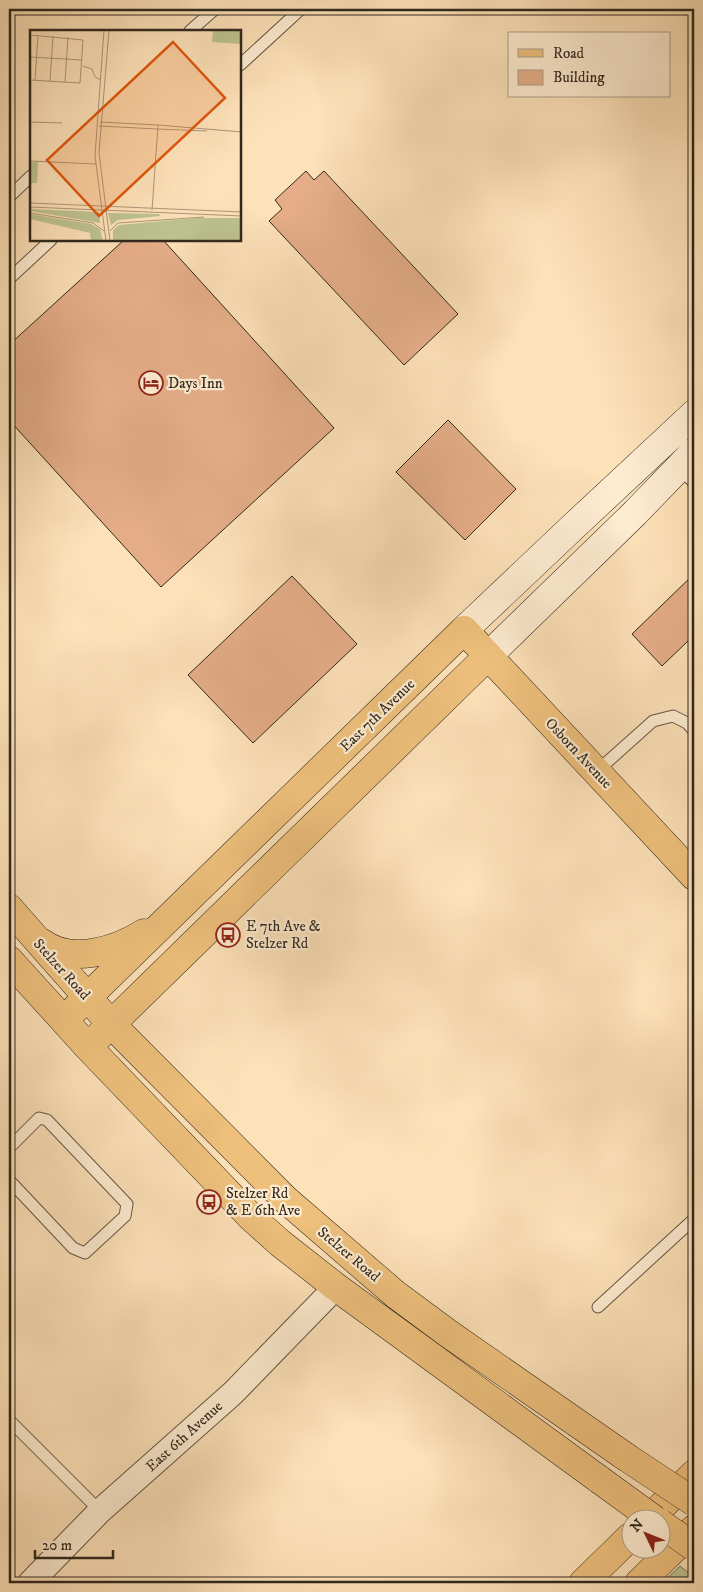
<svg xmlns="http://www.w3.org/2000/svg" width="703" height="1592" font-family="'IM FELL DW Pica',serif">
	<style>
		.green { fill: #bdc390; stroke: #767657 }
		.building { fill: #e4ad88; stroke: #30281e }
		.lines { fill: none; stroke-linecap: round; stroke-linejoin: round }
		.lane-casing { stroke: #635644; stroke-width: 13 }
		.street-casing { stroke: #635644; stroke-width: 26 }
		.secondary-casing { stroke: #30281e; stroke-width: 29 }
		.primary-casing { stroke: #30281e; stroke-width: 29 }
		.lane { stroke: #feecd1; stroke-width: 11 }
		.street { stroke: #feecd1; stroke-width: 24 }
		.secondary { stroke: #feecd1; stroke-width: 28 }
		.primary { stroke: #eec07c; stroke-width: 28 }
		.primary-bridge-casing { stroke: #30281e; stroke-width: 29; stroke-linecap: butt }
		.primary-bridge { stroke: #eec07c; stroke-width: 28 }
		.labels { text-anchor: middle; stroke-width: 4.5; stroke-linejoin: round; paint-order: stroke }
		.poi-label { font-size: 15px; fill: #30281e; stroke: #feecd1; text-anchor: start }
		.street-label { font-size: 15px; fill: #30281e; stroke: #feecd1 }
		.inset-road { fill: none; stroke: #ab977a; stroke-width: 1 }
		.view { fill: #df570d; fill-opacity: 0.15; stroke: #df570d; stroke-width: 2.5 }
		.inset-edge { fill: none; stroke: #30281e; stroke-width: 2.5 }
	</style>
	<rect width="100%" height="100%" fill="#fde1b8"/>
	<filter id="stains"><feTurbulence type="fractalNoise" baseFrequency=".004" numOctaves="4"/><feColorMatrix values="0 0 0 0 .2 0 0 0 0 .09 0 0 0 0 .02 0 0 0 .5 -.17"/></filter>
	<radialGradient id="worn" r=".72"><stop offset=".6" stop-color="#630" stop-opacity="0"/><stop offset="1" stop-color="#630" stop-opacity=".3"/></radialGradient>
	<path class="green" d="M 680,1566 L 694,1577 L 694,1583 L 662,1583 Z"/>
	<path class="building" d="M 306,171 L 314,180 L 324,171 L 458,314 L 404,365 L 269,221 L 282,209 L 275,200 Z
		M 124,240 L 163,240 L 334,428 L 161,587 L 9,420 L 9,345 Z
		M 448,420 L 516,489 L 465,540 L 396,472 Z
		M 694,574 L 694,647 L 688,641 L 662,666 L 632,634 Z
		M 292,576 L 357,644 L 253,743 L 188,675 Z"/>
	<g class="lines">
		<g class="lane-casing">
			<path id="lane" d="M 190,31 L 215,9
				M 240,65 L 301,9
				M 9,197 L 31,176
				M 9,279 L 51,240
				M 679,467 L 694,483
				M 596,772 L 653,721 L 673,716 L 687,723 L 694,731
				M 9,1148 L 39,1118 L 47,1120 L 127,1204 L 125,1216 L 85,1253 L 73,1248 L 9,1180
				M 598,1307 L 694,1219
				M 9,1420 L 100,1511"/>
		</g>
		<g class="street-casing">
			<path id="street" d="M 30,1583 L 100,1511 L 233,1393 L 336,1287"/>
		</g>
		<g class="secondary-casing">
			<path id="secondary" d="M 464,630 L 576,524 L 694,414
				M 488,656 L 635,513 L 694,452"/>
		</g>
		<g class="primary-casing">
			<path id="primary" d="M 9,908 L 111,1024 L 285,1199 L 395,1294 L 449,1334 L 626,1457
				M 41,942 C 71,965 115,951 144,933
				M 9,960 L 88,1047 L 252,1218 L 280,1243 L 336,1287 L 600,1480
				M 64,1020 L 464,630 L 694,876
				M 99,1036 L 488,656
				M 648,1520 L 694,1474
				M 583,1583 L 630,1537
				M 639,1583 L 694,1529"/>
		</g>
		<use href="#lane" class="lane"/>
		<use href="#street" class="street"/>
		<use href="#secondary" class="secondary"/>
		<use href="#primary" class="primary"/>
		<g class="primary-bridge-casing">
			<path id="primary-bridge" d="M 626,1457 L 694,1502
				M 600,1480 L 655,1520
				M 660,1523 L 694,1547"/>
		</g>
		<use href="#primary-bridge" class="primary-bridge"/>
	</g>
	<defs>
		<g id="hotel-ring" transform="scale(1.25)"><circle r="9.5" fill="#feecd1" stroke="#8f2418" stroke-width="1.5"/><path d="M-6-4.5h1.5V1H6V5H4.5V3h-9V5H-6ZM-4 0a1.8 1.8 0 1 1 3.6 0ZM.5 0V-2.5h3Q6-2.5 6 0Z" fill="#8f2418"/></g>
		<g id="bus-ring" transform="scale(1.25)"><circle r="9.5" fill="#feecd1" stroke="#8f2418" stroke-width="1.5"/><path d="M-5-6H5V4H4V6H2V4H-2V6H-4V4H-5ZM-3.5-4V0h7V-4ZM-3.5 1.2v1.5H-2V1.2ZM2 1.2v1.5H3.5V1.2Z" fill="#8f2418"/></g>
	</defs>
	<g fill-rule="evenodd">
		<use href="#hotel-ring" x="151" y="383"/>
		<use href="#bus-ring" x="228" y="935"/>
		<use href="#bus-ring" x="209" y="1202"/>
	</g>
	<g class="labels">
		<g class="poi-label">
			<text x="168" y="388">Days Inn</text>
			<text x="246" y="931">E 7th Ave &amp;<tspan x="246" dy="17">Stelzer Rd</tspan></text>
			<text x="226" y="1198">Stelzer Rd<tspan x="226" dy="17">&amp; E 6th Ave</tspan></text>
		</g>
		<g class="street-label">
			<text transform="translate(377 715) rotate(-44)" y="5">East 7th Avenue</text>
			<text transform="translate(579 753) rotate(47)" y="5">Osborn Avenue</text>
			<text transform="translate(62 969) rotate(48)" y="5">Stelzer Road</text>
			<text transform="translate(349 1254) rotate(40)" y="5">Stelzer Road</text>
			<text transform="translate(184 1436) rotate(-42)" y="5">East 6th Avenue</text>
		</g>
	</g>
	<g transform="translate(30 30)">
		<rect width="211" height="211" fill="#fde1b8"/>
		<path d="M 183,0 L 211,0 L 211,14 L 182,12 ZM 0,132 L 8,132 L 7,153 L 0,153 ZM 0,179 L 69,182 L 70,193 L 0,181 ZM 78,183 L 129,184 L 130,186 L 88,190 L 81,195 ZM 0,184 L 61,194 L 70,199 L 73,211 L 61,211 L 60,203 L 0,189 ZM 167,188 L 211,188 L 211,211 L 83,211 L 83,200 L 89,195 Z" fill="#bdc390"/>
		<path class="inset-road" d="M 74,0 L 65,126 L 76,211M 79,0 L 69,123 L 80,211M 0,5 L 53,10 L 50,53 L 0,50M 0,27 L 52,30M 53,36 L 62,39 L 65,47 L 71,50M 5,50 L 8,5M 20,51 L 23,6M 35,52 L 38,7M 0,92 L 32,93M 70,92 L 128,95 L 122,180M 128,95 L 212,102M 69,96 L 127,99M 127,99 L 177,101M 0,131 L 66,134M 0,173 L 212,182M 0,177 L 212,186M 0,183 L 63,193 L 74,201M 80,201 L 88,193 L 174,187"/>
		<path class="view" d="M 143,12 L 195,68 L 69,186 L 17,130 Z"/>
		<rect width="211" height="211" class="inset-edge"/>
	</g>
	<rect width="703" height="1592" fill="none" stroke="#fde1b8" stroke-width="30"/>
	<rect x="10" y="10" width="683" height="1572" fill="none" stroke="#30281e" stroke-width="2.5"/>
	<rect x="15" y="15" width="673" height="1562" fill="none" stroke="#30281e"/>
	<rect x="508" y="32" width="162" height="65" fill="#feecd1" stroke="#ac9e89"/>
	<rect x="518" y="49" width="25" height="8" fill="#eec07c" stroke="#ac9e89"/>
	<text x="553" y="58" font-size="15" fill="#30281e">Road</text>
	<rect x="518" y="70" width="25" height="15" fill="#e4ad88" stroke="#ac9e89"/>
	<text x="553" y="82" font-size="15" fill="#30281e">Building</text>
	<g transform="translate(646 1534) rotate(313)"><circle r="24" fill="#feecd1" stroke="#ac9e89"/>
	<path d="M0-4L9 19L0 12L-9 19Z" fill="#8f2418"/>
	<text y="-8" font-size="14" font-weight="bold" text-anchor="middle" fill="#30281e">N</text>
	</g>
	<path d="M35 1550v8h78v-8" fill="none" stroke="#30281e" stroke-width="2.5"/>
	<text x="42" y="1550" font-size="15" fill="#30281e" stroke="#feecd1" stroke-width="4" paint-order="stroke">20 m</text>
	<rect width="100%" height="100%" filter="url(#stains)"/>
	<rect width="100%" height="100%" fill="url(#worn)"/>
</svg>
